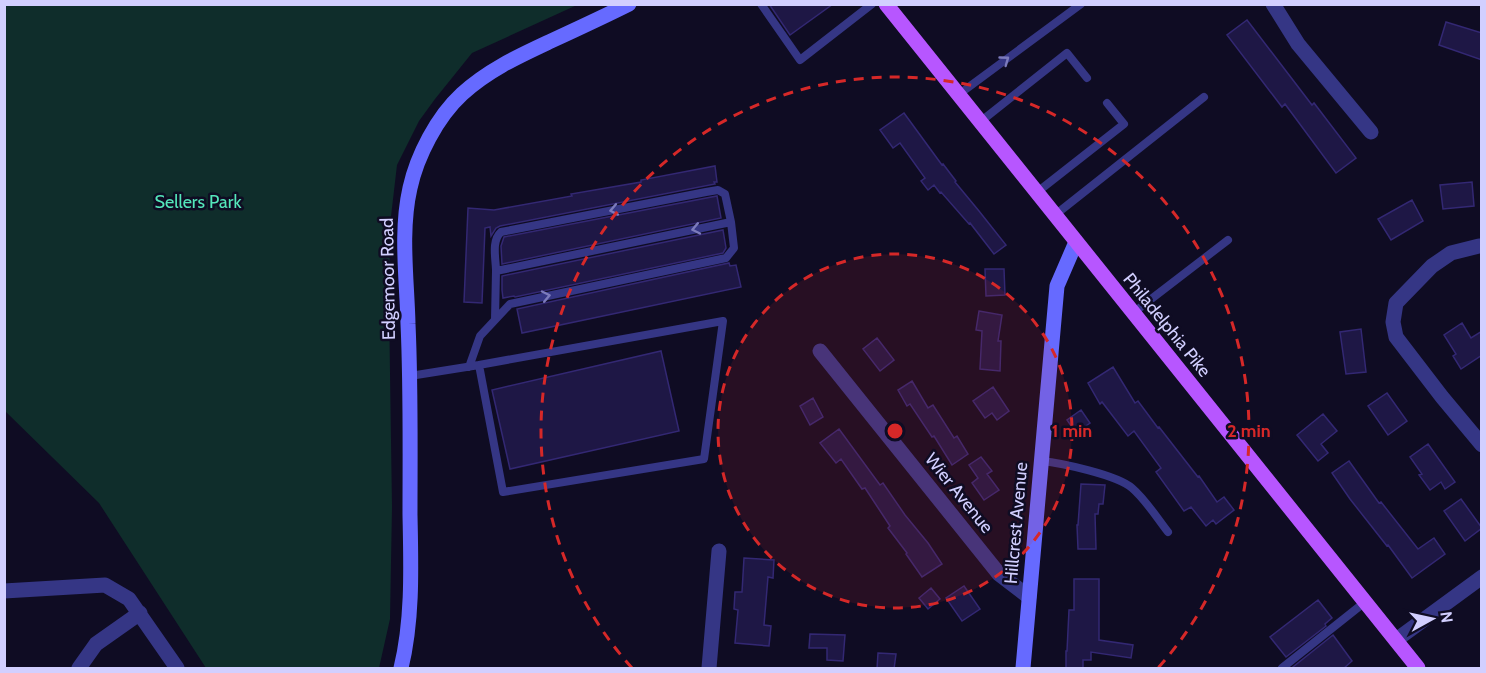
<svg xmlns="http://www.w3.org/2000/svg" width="1486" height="673" font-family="Cabin,sans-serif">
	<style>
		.green { fill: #0f2d2b }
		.building { fill: #1e1745; stroke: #332873; stroke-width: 1.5 }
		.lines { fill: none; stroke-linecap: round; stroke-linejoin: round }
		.lane { stroke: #353685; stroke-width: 8 }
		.street { stroke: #353685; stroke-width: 15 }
		.secondary { stroke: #666aff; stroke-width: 15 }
		.primary { stroke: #b756ff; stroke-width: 15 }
		.oneway { stroke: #7c7bbc }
		.ring { fill: none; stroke: #d62828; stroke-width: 3; stroke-dasharray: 10 8 }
		.labels { text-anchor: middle; stroke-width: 5; stroke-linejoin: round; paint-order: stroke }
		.park-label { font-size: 18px; fill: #54e6ba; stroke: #0f0c23 }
		.street-label { font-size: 18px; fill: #d2cfff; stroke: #0f0c23 }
		.centre { fill: #d62828; stroke: #0f0c23; stroke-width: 3 }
		.ring-label { font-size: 18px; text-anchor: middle; font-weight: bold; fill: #d62828; stroke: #0f0c23; stroke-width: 5; stroke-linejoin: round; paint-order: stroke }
	</style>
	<rect width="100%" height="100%" fill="#0f0c23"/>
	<path class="green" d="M 4,5 L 577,5 L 472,53 L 435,99 L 419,121 L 397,165 L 390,225 L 389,305 L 392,507 L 390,619 L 379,668 L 206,668 L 99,503 L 5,411 Z"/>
	<path class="building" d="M 769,4 L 833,4 L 790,35 Z
		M 1247,20 L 1312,105 L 1314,103 L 1356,158 L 1336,173 L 1285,104 L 1282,107 L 1227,35 Z
		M 1446,22 L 1482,33 L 1482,60 L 1439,45 Z
		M 904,113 L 942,165 L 943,164 L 956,181 L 955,182 L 979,211 L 1006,245 L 994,254 L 970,223 L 969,224 L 941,192 L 940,193 L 934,185 L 928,190 L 921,181 L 925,178 L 900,143 L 893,148 L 880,130 Z
		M 715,166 L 717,182 L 714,182 L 715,184 L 500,226 L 496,228 L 491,236 L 490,227 L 485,228 L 482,303 L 464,302 L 468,208 L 494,210 L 572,196 L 571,194 L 641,182 L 641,180 Z
		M 1472,182 L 1474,206 L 1443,209 L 1440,185 Z
		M 717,196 L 721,218 L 502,264 L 501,246 L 504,237 Z
		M 1412,200 L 1423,221 L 1391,240 L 1378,219 Z
		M 723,230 L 726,248 L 723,253 L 515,297 L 514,296 L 503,298 L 502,290 L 502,276 Z
		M 729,263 L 730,266 L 736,265 L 741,287 L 522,333 L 517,309 Z
		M 985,269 L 1004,269 L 1005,295 L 986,296 Z
		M 979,311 L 1002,315 L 998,341 L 1001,341 L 1000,371 L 980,369 L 982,331 L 976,330 Z
		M 1462,323 L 1471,338 L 1482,331 L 1482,355 L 1461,369 L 1453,356 L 1456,354 L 1444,335 Z
		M 1361,329 L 1366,372 L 1346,374 L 1340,332 Z
		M 877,338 L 894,360 L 880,371 L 863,349 Z
		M 661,351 L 679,431 L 510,469 L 492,390 Z
		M 1113,367 L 1135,403 L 1138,401 L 1158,428 L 1159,427 L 1198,477 L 1199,476 L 1217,502 L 1224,497 L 1234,510 L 1216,524 L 1213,520 L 1206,526 L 1191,507 L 1184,511 L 1156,472 L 1161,468 L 1134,431 L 1128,436 L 1102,402 L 1100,404 L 1088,383 Z
		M 912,381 L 928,408 L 933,405 L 954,438 L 957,436 L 968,454 L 952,465 L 934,436 L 932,437 L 910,404 L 907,406 L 898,390 Z
		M 993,387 L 1009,411 L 997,420 L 992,413 L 985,418 L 973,401 Z
		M 1387,393 L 1407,421 L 1388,435 L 1368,406 Z
		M 813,398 L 823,417 L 810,425 L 800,406 Z
		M 1081,410 L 1090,423 L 1076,433 L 1067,420 Z
		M 1323,414 L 1337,431 L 1321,444 L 1328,453 L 1318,461 L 1297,435 Z
		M 839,429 L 880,485 L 883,483 L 905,515 L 928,543 L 942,564 L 922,577 L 906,554 L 907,553 L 888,528 L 890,526 L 865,488 L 862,489 L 841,459 L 836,463 L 820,443 Z
		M 1428,444 L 1455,482 L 1445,489 L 1441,482 L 1430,490 L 1419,475 L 1422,474 L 1410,457 Z
		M 981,457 L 992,471 L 987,474 L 999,490 L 984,500 L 972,483 L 978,478 L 969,465 Z
		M 1349,461 L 1379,503 L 1381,502 L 1418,549 L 1434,538 L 1445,554 L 1412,578 L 1388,545 L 1387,546 L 1350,499 L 1332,473 Z
		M 1081,484 L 1105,485 L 1103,504 L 1099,504 L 1098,514 L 1095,514 L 1096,549 L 1078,549 L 1077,525 L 1078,525 Z
		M 1461,499 L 1482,528 L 1465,541 L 1444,511 Z
		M 744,558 L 774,560 L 773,578 L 768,577 L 764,625 L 771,626 L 769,646 L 735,643 L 738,610 L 734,609 L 735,592 L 742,592 Z
		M 1074,579 L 1099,579 L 1099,640 L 1133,645 L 1131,658 L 1091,652 L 1091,660 L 1083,660 L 1083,669 L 1066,669 L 1066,651 L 1067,651 L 1069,610 L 1074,610 Z
		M 964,586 L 980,609 L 962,621 L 946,598 Z
		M 931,588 L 940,599 L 928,609 L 919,598 Z
		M 1318,600 L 1332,618 L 1325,624 L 1326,626 L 1286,657 L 1270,637 Z
		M 810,634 L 845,635 L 843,661 L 827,660 L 827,648 L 809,648 Z
		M 1333,635 L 1352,661 L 1343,669 L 1294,669 L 1293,667 Z
		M 878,653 L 896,654 L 894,669 L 877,669 Z"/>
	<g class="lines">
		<path class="lane" d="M 761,4 L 800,60 L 872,4
			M 958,95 L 1081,4
			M 980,122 L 1067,53 L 1087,78
			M 1036,193 L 1124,124 L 1107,103
			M 1055,215 L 1204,97
			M 496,271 C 496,259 491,241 501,232 L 706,192 L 718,190 L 725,194 L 731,222
			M 1133,313 L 1228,240
			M 469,367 L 480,336 L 510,304 L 726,258 L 734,248 L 731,222 L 496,271 L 495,319
			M 410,376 L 479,365 L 723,321 L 704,459 L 503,492 L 479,365
			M 1041,461 C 1062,463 1117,475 1132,488 C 1146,500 1157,518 1168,532
			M 1282,668 L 1365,602"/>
		<path class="street" d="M 1273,4 L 1298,44 L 1371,132
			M 1482,246 L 1479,246 L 1451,253 L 1432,266 L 1396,303 L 1393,322 L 1396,337 L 1442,397 L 1482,445
			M 820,351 L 999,574 L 1029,597
			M 4,591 L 105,585 L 129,599 L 177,668
			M 1396,640 L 1482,577
			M 79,668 L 96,644 L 140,613
			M 709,668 L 719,551"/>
		<path class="secondary" d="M 401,668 C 413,619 411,566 410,515 C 410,451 411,388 408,324 C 407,280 400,232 410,188 C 417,156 437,117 462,94 C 488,70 519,56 551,41 C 577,29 603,17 629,4
			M 1023,668 L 1057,286 L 1076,242"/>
		<path class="primary" d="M 886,4 L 1418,668"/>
	</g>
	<defs><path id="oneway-chevron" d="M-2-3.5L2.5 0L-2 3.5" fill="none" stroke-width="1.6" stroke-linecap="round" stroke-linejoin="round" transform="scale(1.5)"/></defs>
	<g class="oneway">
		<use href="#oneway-chevron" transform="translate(1005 60) rotate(-36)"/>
		<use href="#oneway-chevron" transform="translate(614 210) rotate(169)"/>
		<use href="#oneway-chevron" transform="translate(696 229) rotate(168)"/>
		<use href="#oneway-chevron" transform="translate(546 296) rotate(-12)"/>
	</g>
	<circle cx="895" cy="431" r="177" fill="#d62828" fill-opacity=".12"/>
	<g class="ring">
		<circle cx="895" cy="431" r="177"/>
		<path d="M632 668A354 354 0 1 1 1158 668"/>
	</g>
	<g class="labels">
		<g class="park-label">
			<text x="198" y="208">Sellers Park</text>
		</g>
		<g class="street-label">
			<text transform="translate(388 279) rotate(-91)" y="6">Edgemoor Road</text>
			<text transform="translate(1167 325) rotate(51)" y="6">Philadelphia Pike</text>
			<text transform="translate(959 493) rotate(51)" y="6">Wier Avenue</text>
			<text transform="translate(1016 523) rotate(-85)" y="6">Hillcrest Avenue</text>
		</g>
	</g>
	<circle cx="895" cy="431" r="9" class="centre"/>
	<g class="ring-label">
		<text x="1072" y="437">1 min</text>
		<text x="1249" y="437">2 min</text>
	</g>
	<rect width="1486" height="673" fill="none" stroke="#d2cfff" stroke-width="12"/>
	<g transform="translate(1432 619) rotate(82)" stroke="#0f0c23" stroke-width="4.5" paint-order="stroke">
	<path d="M0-4.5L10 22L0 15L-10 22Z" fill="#d2cfff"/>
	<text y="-9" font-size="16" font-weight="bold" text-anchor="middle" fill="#d2cfff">N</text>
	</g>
</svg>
